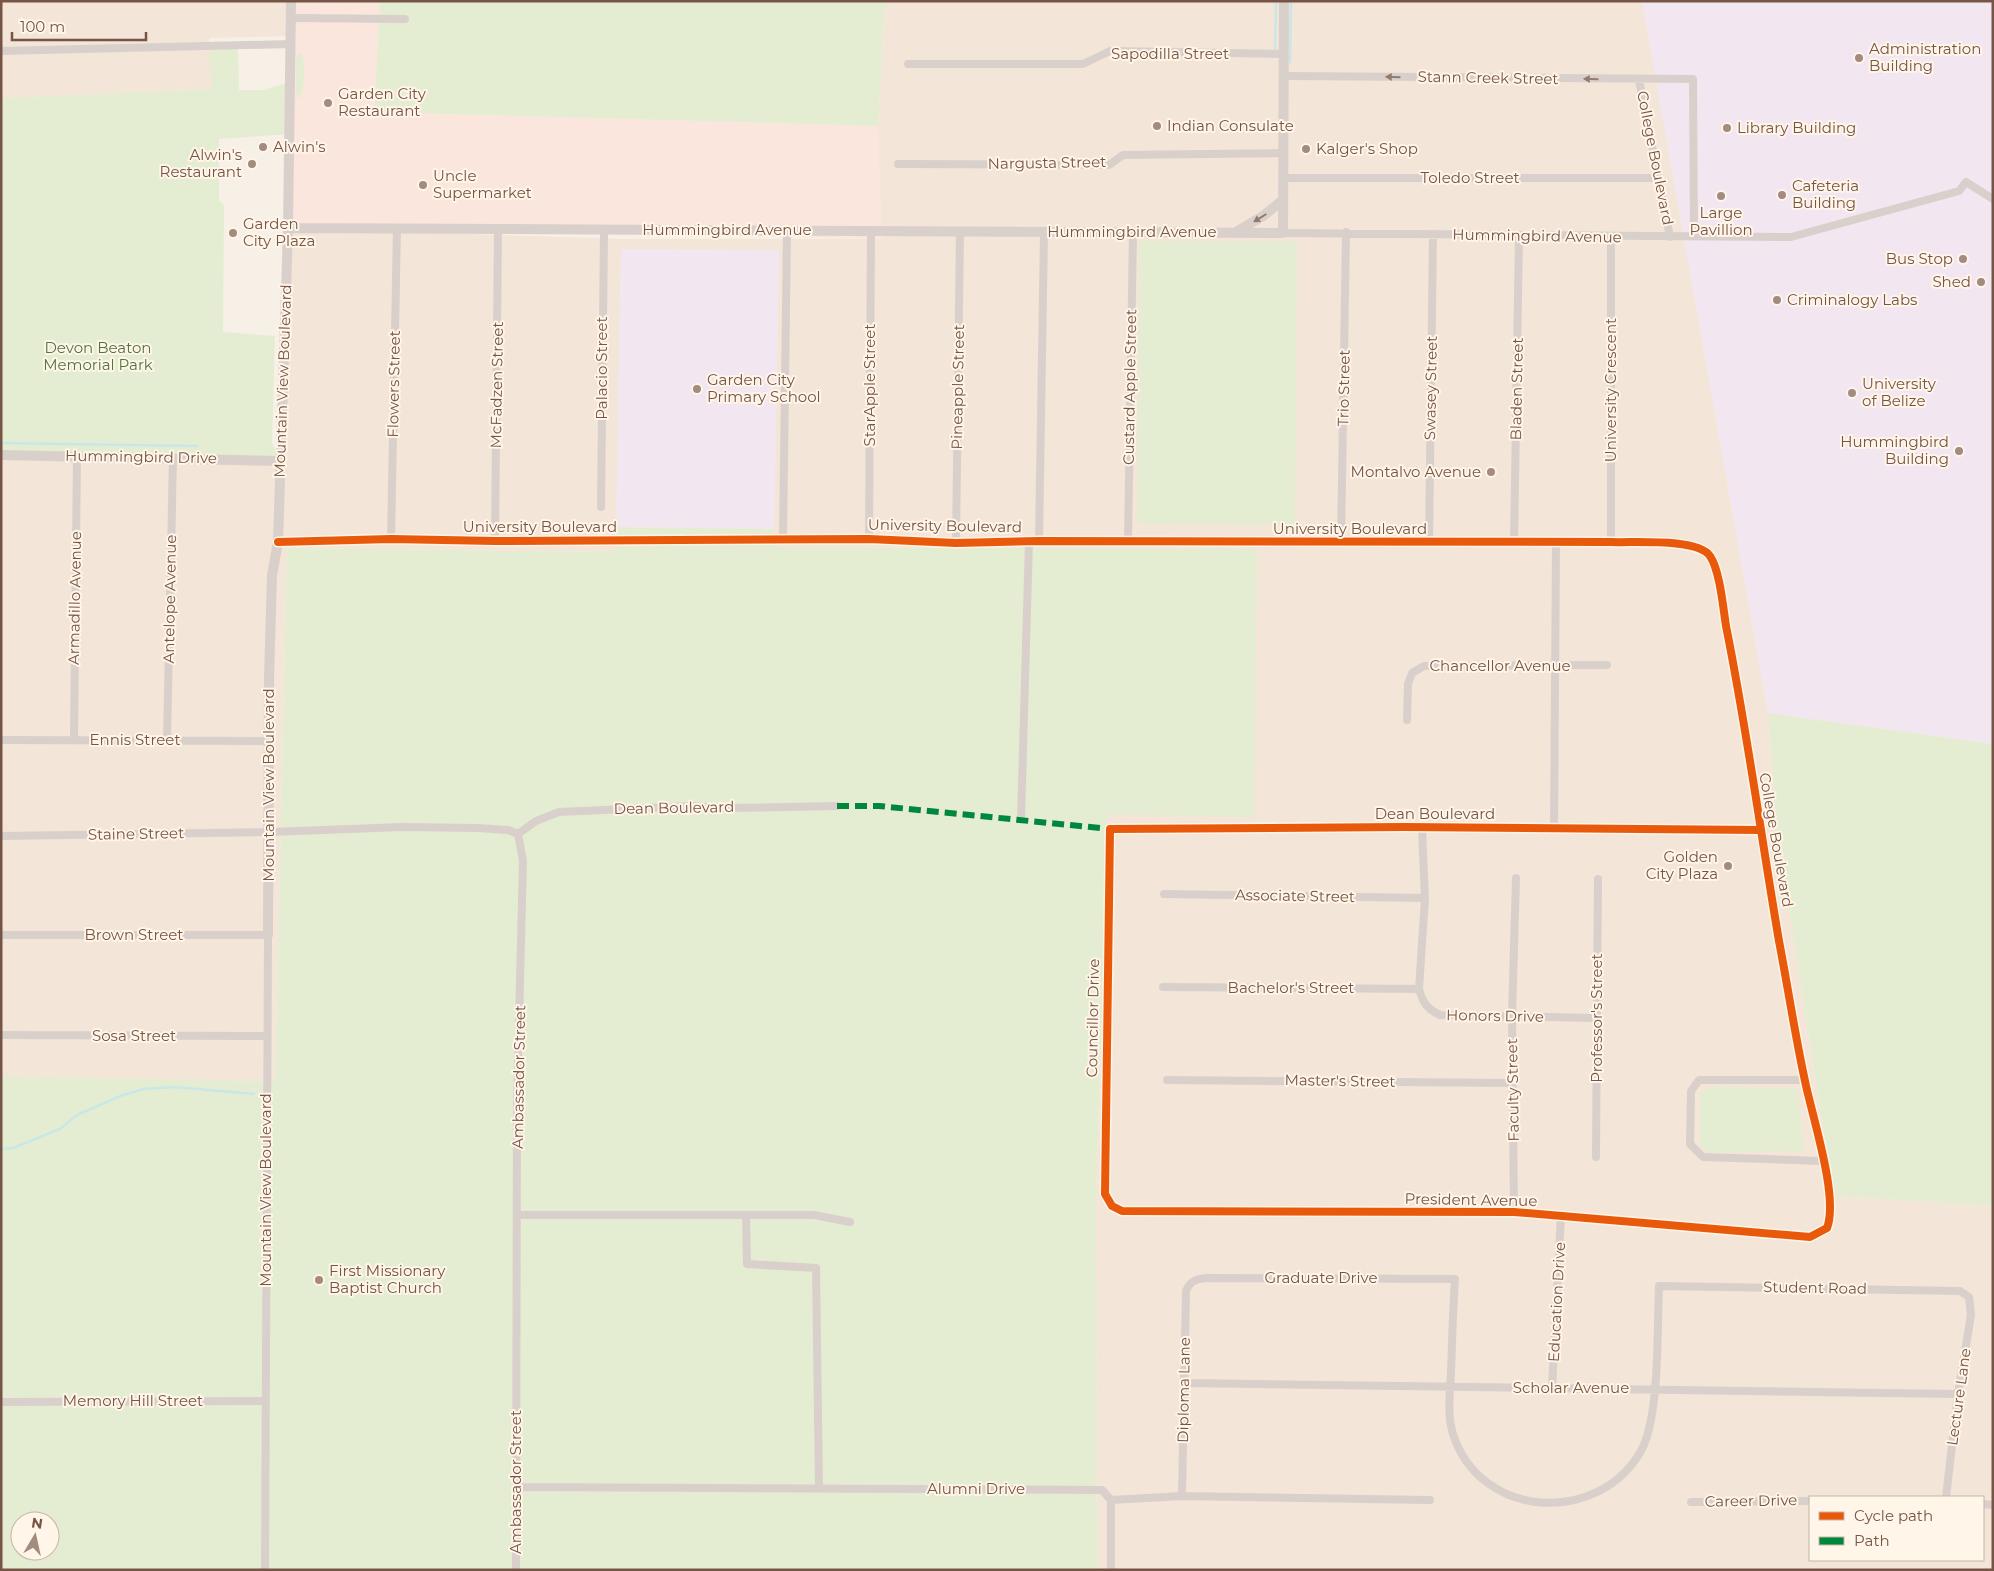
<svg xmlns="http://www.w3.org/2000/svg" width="1994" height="1571" font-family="Montserrat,sans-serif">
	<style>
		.residential { fill: #f3e5d7; fill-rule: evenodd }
		.commercial { fill: #fbe6dd }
		.education { fill: #f2e6f1 }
		.green { fill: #e4edd1; fill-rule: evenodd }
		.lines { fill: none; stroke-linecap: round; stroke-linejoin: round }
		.stream { stroke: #c9e7e8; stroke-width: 2.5 }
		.minor { stroke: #dad0cb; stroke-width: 8 }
		.tertiary { stroke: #dad0cb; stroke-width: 10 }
		.quiet { stroke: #00873e; stroke-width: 6; stroke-dasharray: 12 6; stroke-linecap: butt }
		.cycleway-casing { stroke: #fff5e8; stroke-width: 11 }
		.cycleway { stroke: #e8590c; stroke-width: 8 }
		.oneway { fill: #947a6f }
		.poi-dot { fill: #a38b7f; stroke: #fff5e8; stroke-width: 2 }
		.labels { text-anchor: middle; stroke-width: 4; stroke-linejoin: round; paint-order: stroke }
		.poi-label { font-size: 15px; fill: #765547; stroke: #fff5e8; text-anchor: start }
		.street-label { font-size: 15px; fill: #765547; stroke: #fff5e8 }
		.park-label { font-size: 15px; fill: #51763c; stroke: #fff5e8 }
	</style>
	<rect width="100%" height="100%" fill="#f7f0e7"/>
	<path class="residential" d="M 1,1 L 291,1 L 291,36 L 209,38 L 213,89 L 1,98 Z
		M 885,1 L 1642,1 L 1768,713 L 1777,833 L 1834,1196 L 1993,1206 L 1993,1570 L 1097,1570 L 1096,1203 L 1108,813 L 1257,549 L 775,547 L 774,529 L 779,250 L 621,249 L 616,552 L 287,548 L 275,1081 L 1,1076 L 1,455 L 280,461 L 288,228 L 622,239 L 881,239 L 878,126 ZM 1810,1497 L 1983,1497 L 1983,1560 L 1810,1560 Z"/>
	<path class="commercial" d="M 291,1 L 380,1 L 374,112 L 878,126 L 882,239 L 288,228 Z"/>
	<path class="education" d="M 1642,1 L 1993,1 L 1993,744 L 1768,713 Z
		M 621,249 L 779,250 L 774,529 L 616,527 Z"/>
	<path class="green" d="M 380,1 L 885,1 L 878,126 L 374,112 Z
		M 209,46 L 238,46 L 239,90 L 264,90 L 290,82 L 290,134 L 219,139 L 219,200 L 224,205 L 223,332 L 275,336 L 272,443 L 280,461 L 1,455 L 1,98 L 212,89 Z
		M 301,53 C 306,61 305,92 299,99 L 296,95 L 296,58 L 297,55 Z
		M 1139,241 L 1297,242 L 1295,525 L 1137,524 Z
		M 616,527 L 774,529 L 775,547 L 1257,549 L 1254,817 L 1108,814 L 1096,1203 L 1097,1570 L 1,1570 L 1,1076 L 275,1081 L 287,548 L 616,552 ZM 20,1521 L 50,1521 L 50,1551 L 20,1551 Z
		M 1768,713 L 1993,744 L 1993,1206 L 1834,1196 L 1777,833 Z
		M 1713,1087 L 1797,1088 L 1804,1151 L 1711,1152 L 1700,1147 L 1700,1093 Z"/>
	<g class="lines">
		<path class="stream" d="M 1275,52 L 1276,1
			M 1290,62 L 1291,1
			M 1,443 L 197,446
			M 1,1149 L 13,1148 L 60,1129 L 77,1115 L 123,1095 L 144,1089 L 174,1087 L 254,1094"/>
		<path class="minor" d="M 291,18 L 405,19
			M 1,51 L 291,44
			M 908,64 L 1083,64 L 1110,51 L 1284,54
			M 1284,76 L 1693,79 L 1694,236
			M 1639,80 L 1670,237
			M 898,164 L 1109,165 L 1123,155 L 1284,153
			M 1283,178 L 1658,178
			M 1283,233 L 1791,237 L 1959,191 L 1966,182 L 1993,199
			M 1611,237 L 1611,542
			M 601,507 L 604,229
			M 391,539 L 397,228
			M 869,539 L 871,231
			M 783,540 L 787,230
			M 495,541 L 498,229
			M 1039,541 L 1044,232
			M 1128,541 L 1133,232
			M 278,542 L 391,539 L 495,541 L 869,539 L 956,543 L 1039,541 L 1611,542 C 1634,543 1697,538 1710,556 C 1720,571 1723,607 1726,626 C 1747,730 1761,836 1779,941 C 1788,988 1795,1035 1805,1081 C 1812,1116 1839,1197 1827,1228 L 1810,1237 L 1514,1212 L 1122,1211 L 1112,1206 L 1105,1194 L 1110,829 L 1404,827 L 1760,830
			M 956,543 L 960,231
			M 1341,543 L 1346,232
			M 1429,543 L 1433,234
			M 1514,543 L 1519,236
			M 1407,720 L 1408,684 L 1412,673 L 1424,666 L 1607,665
			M 1,740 L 268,741
			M 74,740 L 77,456
			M 167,741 L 173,457
			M 1021,819 L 1029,541
			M 1422,828 L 1425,898 L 1419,989 C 1423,1003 1427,1009 1440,1015 L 1596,1018
			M 1554,828 L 1556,543
			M 518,834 L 536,821 L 559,812 L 692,806 L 731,808 L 837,806
			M 1,836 L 270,832 L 402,827 L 478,828 L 508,830 L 518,834 L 523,861 L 517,1102 L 516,1570
			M 1164,894 L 1425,898
			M 1,935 L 268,935 L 265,1570
			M 1163,987 L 1419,989
			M 1,1035 L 267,1036
			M 1167,1080 L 1513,1083
			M 1804,1080 L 1699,1080 L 1691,1091 L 1690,1144 L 1703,1157 L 1823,1161
			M 1596,1157 L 1598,879
			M 1514,1212 L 1512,1016 L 1516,878
			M 517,1215 L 814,1215 L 850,1222
			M 746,1215 L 747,1264 L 816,1268 L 819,1488
			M 1185,1383 L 1958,1394
			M 1552,1388 L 1561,1215
			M 1,1402 L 266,1401
			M 516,1487 L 1102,1490 L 1111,1500
			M 1182,1496 L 1186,1291 C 1190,1281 1196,1279 1207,1278 L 1455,1279 C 1453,1310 1452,1342 1451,1373 C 1450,1392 1447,1415 1453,1434 C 1480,1519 1598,1526 1641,1451 C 1660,1417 1657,1328 1659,1286 L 1960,1291 L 1969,1297 L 1971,1315 L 1958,1394 L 1946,1497
			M 1111,1500 L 1182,1496 L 1430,1500
			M 1691,1502 L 1810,1501
			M 1983,1504 L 1993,1505
			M 1111,1570 L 1111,1500"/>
		<path class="tertiary" d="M 288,228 L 1283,233 L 1284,1
			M 1236,232 L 1263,216 L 1283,200
			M 1,455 L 280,461
			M 268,935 L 269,678 L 272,575 L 278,542 L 288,228 L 291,1"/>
		<path class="quiet" d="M 837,806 L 879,806 L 1110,829"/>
		<g class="cycleway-casing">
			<path id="cycleway" d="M 278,542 L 391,539 L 495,541 L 869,539 L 956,543 L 1039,541 L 1611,542 C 1634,543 1697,538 1710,556 C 1720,571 1723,607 1726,626 C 1747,730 1761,836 1779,941 C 1788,988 1795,1035 1805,1081 C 1812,1116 1839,1197 1827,1228 L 1810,1237 L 1514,1212 L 1122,1211 L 1112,1206 L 1105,1194 L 1110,829 L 1404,827 L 1760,830"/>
		</g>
		<use href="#cycleway" class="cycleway"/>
	</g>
	<defs><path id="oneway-solid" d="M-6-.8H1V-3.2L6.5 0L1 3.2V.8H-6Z" transform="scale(1.25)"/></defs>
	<g class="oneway">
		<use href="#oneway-solid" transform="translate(1393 77) rotate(-179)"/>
		<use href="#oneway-solid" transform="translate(1591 79) rotate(-179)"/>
		<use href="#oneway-solid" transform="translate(1260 218) rotate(148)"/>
	</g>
	<g class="poi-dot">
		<circle cx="1859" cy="58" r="5"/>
		<circle cx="328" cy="103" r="5"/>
		<circle cx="1157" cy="126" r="5"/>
		<circle cx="1727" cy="128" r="5"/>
		<circle cx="263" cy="147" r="5"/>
		<circle cx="1306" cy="149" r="5"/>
		<circle cx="252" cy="164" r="5"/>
		<circle cx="423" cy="185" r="5"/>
		<circle cx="1782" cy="195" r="5"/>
		<circle cx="1721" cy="196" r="5"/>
		<circle cx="233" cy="233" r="5"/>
		<circle cx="1963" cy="259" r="5"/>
		<circle cx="1981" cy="282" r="5"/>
		<circle cx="1777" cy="300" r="5"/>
		<circle cx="697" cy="389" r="5"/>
		<circle cx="1852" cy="393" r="5"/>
		<circle cx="1959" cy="451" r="5"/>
		<circle cx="1491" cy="472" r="5"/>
		<circle cx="1728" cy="866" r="5"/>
		<circle cx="319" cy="1280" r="5"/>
	</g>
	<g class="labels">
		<g class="poi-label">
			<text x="1869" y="54">Administration<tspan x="1869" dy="17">Building</tspan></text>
			<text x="338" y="99">Garden City<tspan x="338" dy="17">Restaurant</tspan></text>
			<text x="1167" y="131">Indian Consulate</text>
			<text x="1737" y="133">Library Building</text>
			<text x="273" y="152">Alwin's</text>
			<text x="1316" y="154">Kalger's Shop</text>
			<text x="242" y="160" text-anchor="end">Alwin's<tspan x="242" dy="17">Restaurant</tspan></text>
			<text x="433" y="181">Uncle<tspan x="433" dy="17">Supermarket</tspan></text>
			<text x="1792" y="191">Cafeteria<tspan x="1792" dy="17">Building</tspan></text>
			<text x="1721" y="218" text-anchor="middle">Large<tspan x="1721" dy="17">Pavillion</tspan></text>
			<text x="243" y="229">Garden<tspan x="243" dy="17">City Plaza</tspan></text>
			<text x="1953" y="264" text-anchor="end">Bus Stop</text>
			<text x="1971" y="287" text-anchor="end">Shed</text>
			<text x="1787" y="305">Criminalogy Labs</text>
			<text x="707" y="385">Garden City<tspan x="707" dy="17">Primary School</tspan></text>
			<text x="1862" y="389">University<tspan x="1862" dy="17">of Belize</tspan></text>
			<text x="1949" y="447" text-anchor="end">Hummingbird<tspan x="1949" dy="17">Building</tspan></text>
			<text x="1481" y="477" text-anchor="end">Montalvo Avenue</text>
			<text x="1718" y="862" text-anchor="end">Golden<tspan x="1718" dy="17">City Plaza</tspan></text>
			<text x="329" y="1276">First Missionary<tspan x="329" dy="17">Baptist Church</tspan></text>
		</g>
		<g class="street-label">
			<text x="1170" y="59">Sapodilla Street</text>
			<text transform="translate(1488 78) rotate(1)" y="5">Stann Creek Street</text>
			<text transform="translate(1655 158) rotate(79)" y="5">College Boulevard</text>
			<text transform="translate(1047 163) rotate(-1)" y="5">Nargusta Street</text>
			<text x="1470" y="183">Toledo Street</text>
			<text x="727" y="235">Hummingbird Avenue</text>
			<text x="1132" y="237">Hummingbird Avenue</text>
			<text transform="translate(1537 236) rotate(1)" y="5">Hummingbird Avenue</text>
			<text transform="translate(602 368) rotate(-90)" y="5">Palacio Street</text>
			<text transform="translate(283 381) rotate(-88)" y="5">Mountain View Boulevard</text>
			<text transform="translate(394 384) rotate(-89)" y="5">Flowers Street</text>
			<text transform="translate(497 385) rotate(-89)" y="5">McFadzen Street</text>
			<text transform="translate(870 385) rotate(-90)" y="5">StarApple Street</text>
			<text transform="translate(958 387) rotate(-89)" y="5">Pineapple Street</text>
			<text transform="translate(1130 387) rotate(-89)" y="5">Custard Apple Street</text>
			<text transform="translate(1344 388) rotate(-89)" y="5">Trio Street</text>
			<text transform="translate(1431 388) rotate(-89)" y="5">Swasey Street</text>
			<text transform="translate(1517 389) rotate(-89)" y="5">Bladen Street</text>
			<text transform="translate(1611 390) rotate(-90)" y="5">University Crescent</text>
			<text transform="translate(141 457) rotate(1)" y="5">Hummingbird Drive</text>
			<text transform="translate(945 526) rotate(1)" y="5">University Boulevard</text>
			<text x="540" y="532">University Boulevard</text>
			<text x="1350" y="534">University Boulevard</text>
			<text transform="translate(75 598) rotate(-89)" y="5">Armadillo Avenue</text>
			<text transform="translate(170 599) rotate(-89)" y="5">Antelope Avenue</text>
			<text x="1500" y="671">Chancellor Avenue</text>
			<text x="135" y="745">Ennis Street</text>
			<text transform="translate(269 785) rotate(-90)" y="5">Mountain View Boulevard</text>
			<text transform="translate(674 808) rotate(-1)" y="5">Dean Boulevard</text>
			<text x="1435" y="819">Dean Boulevard</text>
			<text transform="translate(136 834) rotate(-1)" y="5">Staine Street</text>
			<text transform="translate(1776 840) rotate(80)" y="5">College Boulevard</text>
			<text transform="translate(1295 896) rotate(1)" y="5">Associate Street</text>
			<text x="134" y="940">Brown Street</text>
			<text x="1291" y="993">Bachelor's Street</text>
			<text transform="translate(1495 1016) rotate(1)" y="5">Honors Drive</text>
			<text transform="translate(1093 1018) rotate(-89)" y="5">Councillor Drive</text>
			<text transform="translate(1597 1018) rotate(-90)" y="5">Professor's Street</text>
			<text x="134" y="1041">Sosa Street</text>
			<text transform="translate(519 1077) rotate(-89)" y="5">Ambassador Street</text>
			<text transform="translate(1340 1081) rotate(1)" y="5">Master's Street</text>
			<text transform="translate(1513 1090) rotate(-91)" y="5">Faculty Street</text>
			<text transform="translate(266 1190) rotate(-90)" y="5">Mountain View Boulevard</text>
			<text transform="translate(1471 1200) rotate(1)" y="5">President Avenue</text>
			<text x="1321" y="1283">Graduate Drive</text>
			<text transform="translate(1815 1288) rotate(1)" y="5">Student Road</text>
			<text transform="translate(1557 1302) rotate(-87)" y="5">Education Drive</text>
			<text x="1571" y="1393">Scholar Avenue</text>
			<text transform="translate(1184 1390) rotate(-89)" y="5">Diploma Lane</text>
			<text transform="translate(1959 1397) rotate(-82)" y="5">Lecture Lane</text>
			<text x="133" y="1406">Memory Hill Street</text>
			<text transform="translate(516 1482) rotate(-90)" y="5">Ambassador Street</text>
			<text x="976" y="1494">Alumni Drive</text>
			<text transform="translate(1751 1501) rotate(-1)" y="5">Career Drive</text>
		</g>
		<g class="park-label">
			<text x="98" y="353">Devon Beaton<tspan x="98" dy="17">Memorial Park</tspan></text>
		</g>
	</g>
	<rect width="1994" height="1571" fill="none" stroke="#765547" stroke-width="5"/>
	<rect x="1809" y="1496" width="175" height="65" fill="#fff5e8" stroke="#c8b5a8"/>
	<rect x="1819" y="1512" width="25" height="8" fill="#e8590c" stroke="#c8b5a8"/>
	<text x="1854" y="1521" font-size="15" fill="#765547">Cycle path</text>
	<rect x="1819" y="1537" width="25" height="8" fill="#00873e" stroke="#c8b5a8"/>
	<text x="1854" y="1546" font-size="15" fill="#765547">Path</text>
	<g transform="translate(35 1536) rotate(9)"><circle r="24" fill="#fff5e8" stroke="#c8b5a8"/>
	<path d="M0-4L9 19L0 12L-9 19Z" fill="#a38b7f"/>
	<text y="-8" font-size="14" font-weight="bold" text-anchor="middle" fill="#765547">N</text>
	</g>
	<path d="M12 32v8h134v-8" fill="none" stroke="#765547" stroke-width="2.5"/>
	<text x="20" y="32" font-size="15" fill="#765547" stroke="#fff5e8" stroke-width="4" paint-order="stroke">100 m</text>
</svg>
